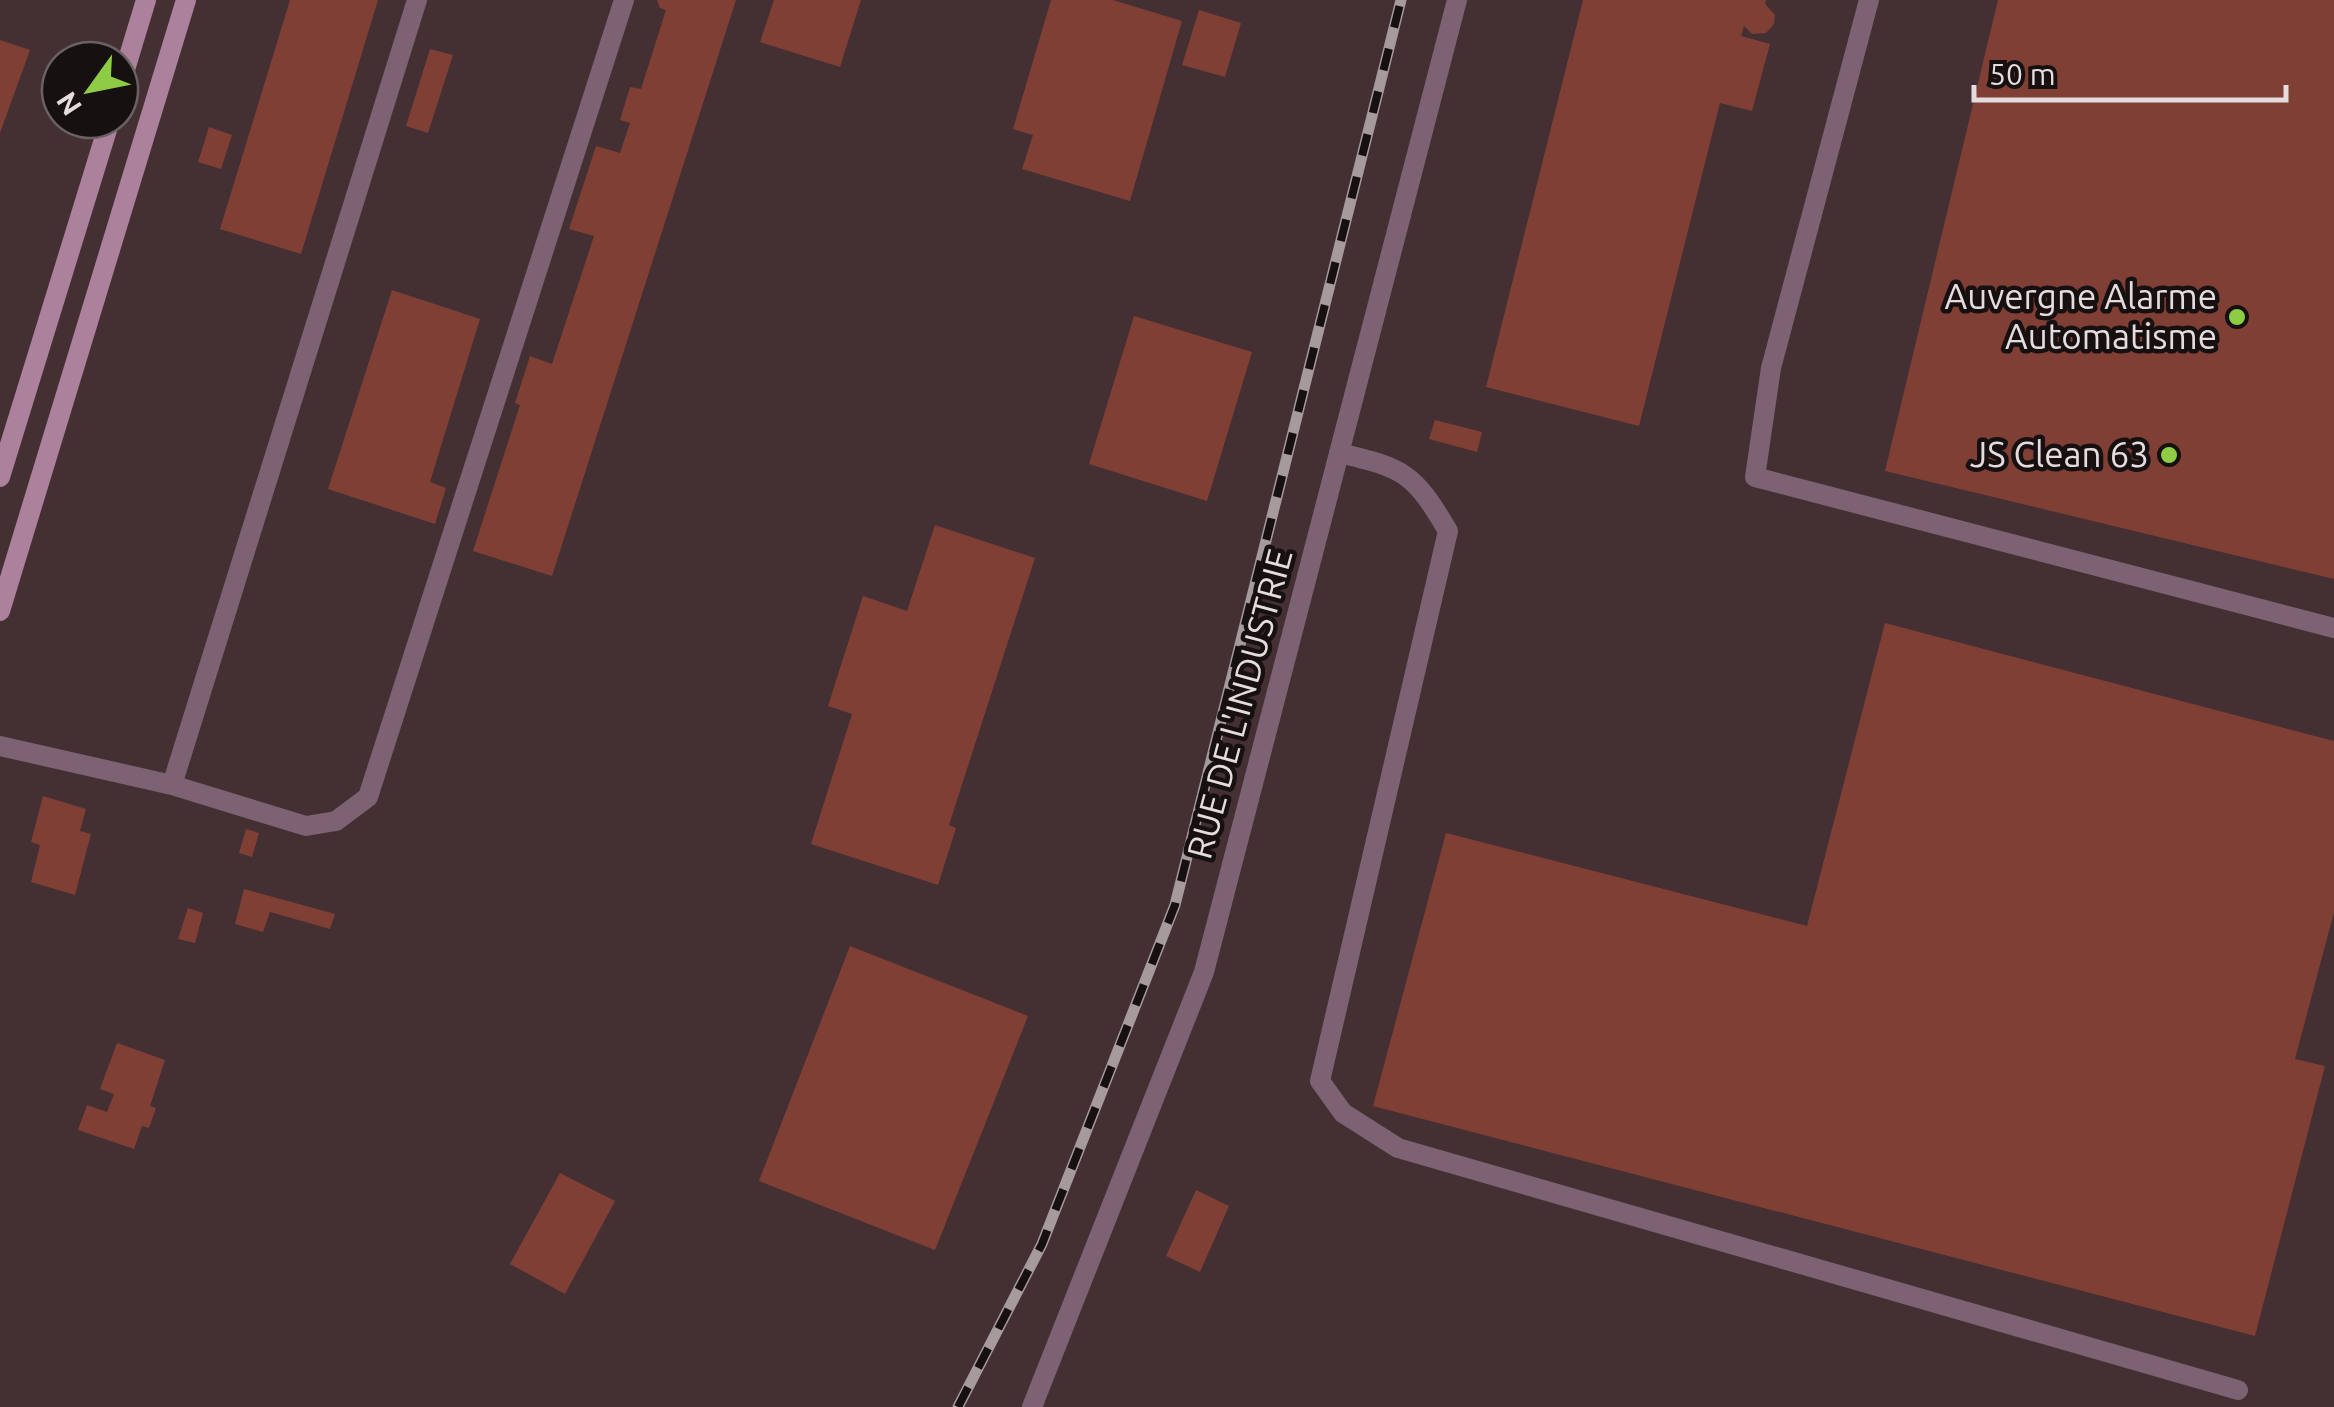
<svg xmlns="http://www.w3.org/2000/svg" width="2334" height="1407" font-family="Ubuntu,sans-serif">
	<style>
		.built { fill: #443033; fill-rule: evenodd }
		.building { fill: #7f3f34 }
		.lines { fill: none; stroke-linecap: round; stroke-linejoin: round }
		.service { stroke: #7c6272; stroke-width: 20 }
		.minor { stroke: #7c6272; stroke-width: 20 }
		.secondary { stroke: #ab819b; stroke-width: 20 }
		.rail-casing { stroke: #a69a9d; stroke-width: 11 }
		.rail { stroke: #161011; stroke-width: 8; stroke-dasharray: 22; stroke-linecap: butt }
		.poi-dot { fill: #8ecd43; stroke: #161011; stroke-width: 4 }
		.labels { text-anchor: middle; stroke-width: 9; stroke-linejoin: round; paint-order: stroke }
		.poi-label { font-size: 35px; fill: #e6dcde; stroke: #161011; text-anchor: end }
		.street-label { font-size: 35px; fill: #e6dcde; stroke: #161011 }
	</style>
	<rect width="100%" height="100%" fill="#332528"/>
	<path class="built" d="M 0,0 L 2334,0 L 2334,1407 L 0,1407 ZM 60,60 L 120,60 L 120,120 L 60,120 Z"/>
	<path class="building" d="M 290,0 L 378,0 L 301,254 L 220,229 Z
		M 657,0 L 736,0 L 552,576 L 473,551 L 520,405 L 515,403 L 530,356 L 552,364 L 594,236 L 569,229 L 596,146 L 620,153 L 630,123 L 620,120 L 630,87 L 641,89 L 666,10 L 660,8 Z
		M 774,0 L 861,0 L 840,67 L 760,42 Z
		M 1051,0 L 1113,0 L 1182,21 L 1130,201 L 1022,169 L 1033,135 L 1013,129 Z
		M 1583,0 L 1766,0 L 1765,4 L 1775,15 L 1774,24 L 1766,33 L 1752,34 L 1744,26 L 1741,36 L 1770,44 L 1752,111 L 1720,103 L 1639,426 L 1486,387 Z
		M 1998,0 L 2334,0 L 2334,579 L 1885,471 Z
		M 1199,10 L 1241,23 L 1225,77 L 1182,65 Z
		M 0,40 L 30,50 L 0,133 Z
		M 430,49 L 453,55 L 428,133 L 406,126 Z
		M 209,127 L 232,135 L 221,169 L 198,162 Z
		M 392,290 L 480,319 L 430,482 L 446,488 L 435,524 L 328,489 Z
		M 1134,316 L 1252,352 L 1207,501 L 1089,464 Z
		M 1435,420 L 1482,432 L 1477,452 L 1429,439 Z
		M 935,525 L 1035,558 L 949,825 L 956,828 L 938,885 L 811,844 L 852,714 L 828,706 L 863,596 L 907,611 Z
		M 1885,623 L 2334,741 L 2334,912 L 2295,1059 L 2325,1066 L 2255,1336 L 1373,1106 L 1446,833 L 1807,926 Z
		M 43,796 L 86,809 L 80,831 L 91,834 L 75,895 L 31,882 L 40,845 L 31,842 Z
		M 246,829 L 259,833 L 252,857 L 239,853 Z
		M 244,889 L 335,914 L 330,929 L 270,912 L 263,932 L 235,924 Z
		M 188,908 L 203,913 L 195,943 L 178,939 Z
		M 850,946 L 1028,1016 L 935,1250 L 759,1181 Z
		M 117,1043 L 165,1060 L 150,1106 L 156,1108 L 149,1128 L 142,1126 L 134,1149 L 78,1130 L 87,1105 L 107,1112 L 114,1094 L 100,1089 Z
		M 560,1173 L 615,1201 L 565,1294 L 510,1264 Z
		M 1196,1190 L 1229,1206 L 1200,1272 L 1166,1256 Z"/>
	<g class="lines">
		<path class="service" d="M 1869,0 L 1771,368 L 1755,477 L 2334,628
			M 1339,453 C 1404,468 1414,473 1448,531 L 1320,1081 L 1343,1113 L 1398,1148 L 2238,1390
			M 0,746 L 172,785 L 306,826 L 336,821 L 368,797 L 624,0
			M 172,785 L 417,0"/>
		<path class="minor" d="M 1032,1407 L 1204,972 L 1457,0"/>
		<path class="secondary" d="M 120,86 L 146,0
			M 0,477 L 110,120
			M 0,611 L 186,0"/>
		<g class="rail-casing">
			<path id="rail" d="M 958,1407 L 1042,1244 L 1175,905 L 1401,0"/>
		</g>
		<use href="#rail" class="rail"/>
	</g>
	<g class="poi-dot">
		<circle cx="2237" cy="317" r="10"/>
		<circle cx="2169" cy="455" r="10"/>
	</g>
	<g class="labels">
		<g class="poi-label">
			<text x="2217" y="309">Auvergne Alarme<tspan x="2217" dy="40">Automatisme</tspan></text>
			<text x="2149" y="467">JS Clean 63</text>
		</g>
		<g class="street-label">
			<text transform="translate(1240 704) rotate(-75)" y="12">RUE DE L'INDUSTRIE</text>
		</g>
	</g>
	<g transform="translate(90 90) rotate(237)"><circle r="48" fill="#161011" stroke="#696263" stroke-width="2.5"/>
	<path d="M0-8L18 38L0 25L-18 38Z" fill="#8ecd43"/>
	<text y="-15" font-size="28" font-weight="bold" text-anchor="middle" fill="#e6dcde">N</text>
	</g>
	<path d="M1974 85v15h312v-15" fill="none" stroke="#e6dcde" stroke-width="5"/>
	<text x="1989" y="85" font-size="30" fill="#e6dcde" stroke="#161011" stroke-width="8" paint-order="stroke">50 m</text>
</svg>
